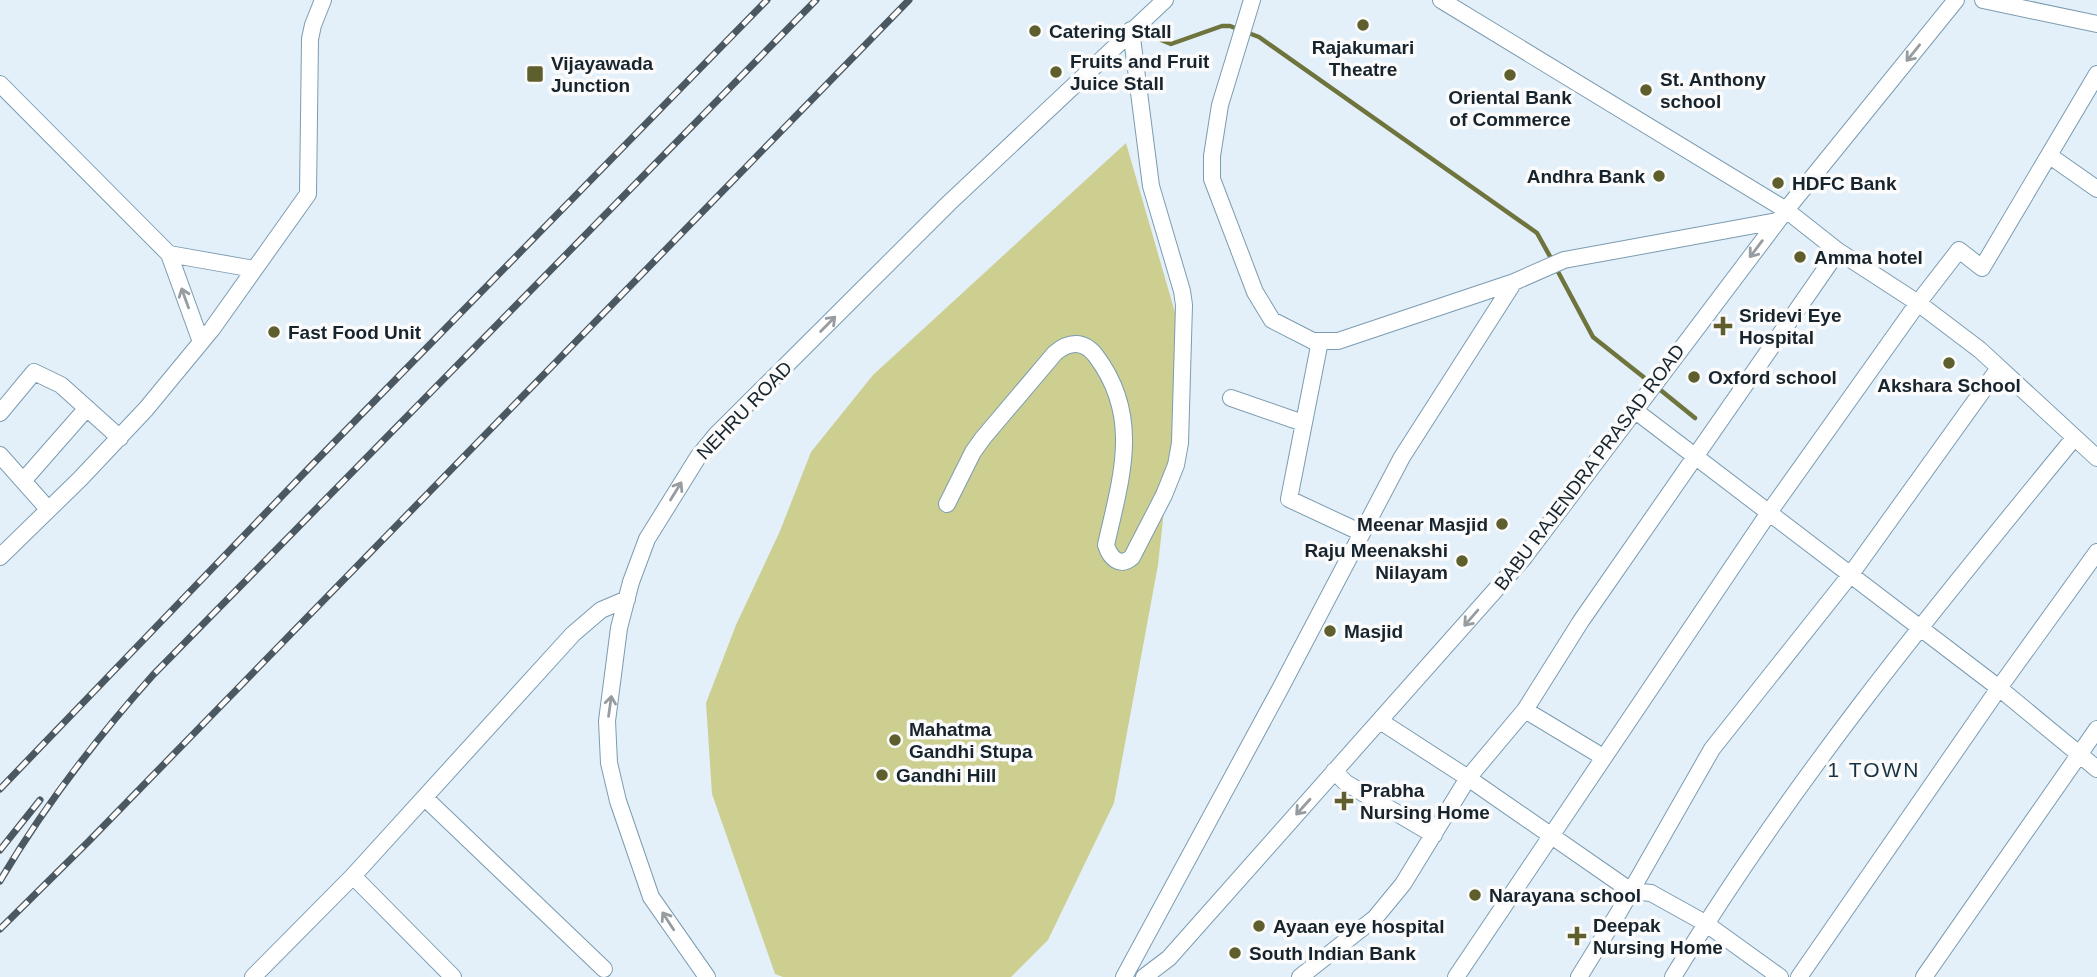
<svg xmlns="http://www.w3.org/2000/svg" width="2097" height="977" font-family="Helvetica,sans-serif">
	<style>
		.green { fill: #cccf90 }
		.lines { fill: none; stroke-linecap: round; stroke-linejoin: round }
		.stream { stroke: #6e743c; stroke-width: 4.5 }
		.minor-casing { stroke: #7b9cb1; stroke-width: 18 }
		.minor { stroke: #fff; stroke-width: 16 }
		.rail-casing { stroke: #4b5861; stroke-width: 7 }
		.rail { stroke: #fbfbfb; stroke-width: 4.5; stroke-dasharray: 13; stroke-linecap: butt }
		.oneway { stroke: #979ca0 }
		.poi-dot { fill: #5e5f2c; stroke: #fbfbfb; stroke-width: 2.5 }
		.labels { text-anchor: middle; stroke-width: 7; stroke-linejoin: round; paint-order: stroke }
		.poi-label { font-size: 19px; font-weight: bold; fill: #17242d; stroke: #fbfbfb; text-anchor: start }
		.street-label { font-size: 19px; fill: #17242d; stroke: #fbfbfb }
		.neighbourhood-label { font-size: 21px; letter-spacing: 2px; fill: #153345; stroke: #fbfbfb }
	</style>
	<rect width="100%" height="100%" fill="#e3f0fa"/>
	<path class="green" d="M 1126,143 L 1183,340 L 1158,565 L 1114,803 L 1048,940 L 1011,977 L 783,977 L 775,974 L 712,794 L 706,703 L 736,625 L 780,531 L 811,452 L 873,375 Z"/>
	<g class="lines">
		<path class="stream" d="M 1151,30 L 1161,40 L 1171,44 L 1222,26 L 1230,26 L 1259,37 L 1537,233 L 1552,260
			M 1556,268 L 1593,337 L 1651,383
			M 1658,388 L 1695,418"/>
		<g class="minor-casing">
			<path id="minor" d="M 1252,0 L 1220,105 L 1212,156 L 1212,179 L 1255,292 L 1272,320 L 1313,341 L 1338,341 L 1514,282 L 1564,260 L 1777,221
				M 1441,0 L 1786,210 L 1838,251 L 1918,303 L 1980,350 L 2097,458
				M 1983,0 L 2097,24
				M 0,84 L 169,254 L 201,342
				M 2050,156 L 2097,189
				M 169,254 L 254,269
				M 1320,341 L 1289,499 L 1362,533
				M 1231,398 L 1303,423
				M 1633,409 L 1999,688 L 2097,769
				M 0,413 L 34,372 L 61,385 L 120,438
				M 0,455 L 48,509
				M 23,481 L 87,408
				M 947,504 L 973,452 L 983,438 L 1055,353 C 1069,341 1084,340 1096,356 C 1142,417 1121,478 1106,545 C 1110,558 1120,568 1132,557 L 1164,495 L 1176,465 L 1180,443 L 1184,305 L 1182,291 L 1151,186 L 1131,30
				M 0,557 L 80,479 L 146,409 L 212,329 L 308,194 L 310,39 L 313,25 L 323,0
				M 1525,710 L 1603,757
				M 1380,721 L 1468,778 L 1631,891 L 1651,893 L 1705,923 L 1780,977
				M 1334,771 L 1346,783 L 1434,835
				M 425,798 L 604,969
				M 353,876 L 453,977
				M 253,977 L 353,876 L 573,634 L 601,610 L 627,599
				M 707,977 L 651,897 L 618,801 L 609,763 L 607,721 L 619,628 L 631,582 L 647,539 L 698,457 L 716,435 L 949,203 L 1165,0
				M 1124,977 L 1280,689 L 1402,457 L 1514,282
				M 1144,977 L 1169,958 L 1522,560 L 1786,210 L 1956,0
				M 1300,977 L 1375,918 L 1403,884 L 1468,778 L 1525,710 L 1581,621 L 1838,251
				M 1456,977 L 1770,511 L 1918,303 L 1959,250 L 1982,268 L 2097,74
				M 1579,977 L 1619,912 L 1712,749 L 1851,574 L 1999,368
				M 1673,977 C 1789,785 1932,611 2074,438
				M 1799,977 L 1999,688 L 2097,552
				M 1924,977 L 2097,729"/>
		</g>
		<use href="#minor" class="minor"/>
		<g class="rail-casing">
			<path id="rail" d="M 0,789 L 308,469 L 767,0
				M 0,850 L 40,800
				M 0,881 C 44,806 95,740 153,675 L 816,0
				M 0,929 L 89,841 L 909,0"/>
		</g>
		<use href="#rail" class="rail"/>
	</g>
	<defs><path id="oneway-shaft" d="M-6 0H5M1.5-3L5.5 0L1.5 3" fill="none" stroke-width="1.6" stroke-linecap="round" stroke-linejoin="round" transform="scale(1.75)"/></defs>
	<g class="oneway">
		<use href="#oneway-shaft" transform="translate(1913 53) rotate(129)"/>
		<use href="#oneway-shaft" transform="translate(1756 249) rotate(127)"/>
		<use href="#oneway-shaft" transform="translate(185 298) rotate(-110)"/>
		<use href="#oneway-shaft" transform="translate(828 324) rotate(-45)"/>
		<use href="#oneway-shaft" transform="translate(676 491) rotate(-58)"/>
		<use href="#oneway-shaft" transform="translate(1471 618) rotate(131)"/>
		<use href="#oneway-shaft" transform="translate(610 706) rotate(-82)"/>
		<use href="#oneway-shaft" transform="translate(1303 807) rotate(132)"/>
		<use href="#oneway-shaft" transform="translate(668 921) rotate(-123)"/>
	</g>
	<g class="poi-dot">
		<circle cx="1363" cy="25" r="7"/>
		<circle cx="1035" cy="31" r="7"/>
		<circle cx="1056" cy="72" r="7"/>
		<rect x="526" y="65" width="18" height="18" rx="3.5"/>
		<circle cx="1510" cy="75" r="7"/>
		<circle cx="1646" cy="90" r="7"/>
		<circle cx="1659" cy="176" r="7"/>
		<circle cx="1778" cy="183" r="7"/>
		<circle cx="1800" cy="257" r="7"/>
		<path d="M1719.5 315.5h7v7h7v7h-7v7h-7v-7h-7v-7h7z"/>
		<circle cx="274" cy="332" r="7"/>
		<circle cx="1949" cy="363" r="7"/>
		<circle cx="1694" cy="377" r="7"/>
		<circle cx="1502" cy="524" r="7"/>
		<circle cx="1462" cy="561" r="7"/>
		<circle cx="1330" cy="631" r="7"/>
		<circle cx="895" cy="740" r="7"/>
		<circle cx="882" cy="775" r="7"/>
		<path d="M1340.5 790.5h7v7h7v7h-7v7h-7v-7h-7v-7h7z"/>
		<circle cx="1475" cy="895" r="7"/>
		<circle cx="1259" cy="926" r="7"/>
		<path d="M1573.5 925.5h7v7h7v7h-7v7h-7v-7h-7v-7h7z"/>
		<circle cx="1235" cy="953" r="7"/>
	</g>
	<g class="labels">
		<g class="poi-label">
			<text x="1049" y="38">Catering Stall</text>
			<text x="1363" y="54" text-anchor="middle">Rajakumari<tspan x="1363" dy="22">Theatre</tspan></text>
			<text x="1070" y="68">Fruits and Fruit<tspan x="1070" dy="22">Juice Stall</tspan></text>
			<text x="551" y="70">Vijayawada<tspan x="551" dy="22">Junction</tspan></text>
			<text x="1660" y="86">St. Anthony<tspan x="1660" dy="22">school</tspan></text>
			<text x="1510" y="104" text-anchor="middle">Oriental Bank<tspan x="1510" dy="22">of Commerce</tspan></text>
			<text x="1645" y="183" text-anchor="end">Andhra Bank</text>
			<text x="1792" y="190">HDFC Bank</text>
			<text x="1814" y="264">Amma hotel</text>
			<text x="1739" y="322">Sridevi Eye<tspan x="1739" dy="22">Hospital</tspan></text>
			<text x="288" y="339">Fast Food Unit</text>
			<text x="1708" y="384">Oxford school</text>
			<text x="1949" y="392" text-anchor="middle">Akshara School</text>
			<text x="1488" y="531" text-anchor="end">Meenar Masjid</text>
			<text x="1448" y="557" text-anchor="end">Raju Meenakshi<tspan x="1448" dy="22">Nilayam</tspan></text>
			<text x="1344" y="638">Masjid</text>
			<text x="909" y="736">Mahatma<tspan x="909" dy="22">Gandhi Stupa</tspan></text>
			<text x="896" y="782">Gandhi Hill</text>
			<text x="1360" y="797">Prabha<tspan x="1360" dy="22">Nursing Home</tspan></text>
			<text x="1489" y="902">Narayana school</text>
			<text x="1593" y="932">Deepak<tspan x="1593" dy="22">Nursing Home</tspan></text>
			<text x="1273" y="933">Ayaan eye hospital</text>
			<text x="1249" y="960">South Indian Bank</text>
		</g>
		<g class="street-label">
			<text transform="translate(744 410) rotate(-46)" y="7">NEHRU ROAD</text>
			<text transform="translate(1589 467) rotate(-53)" y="7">BABU RAJENDRA PRASAD ROAD</text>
		</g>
		<g class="neighbourhood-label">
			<text x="1874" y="777">1 TOWN</text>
		</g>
	</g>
</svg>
